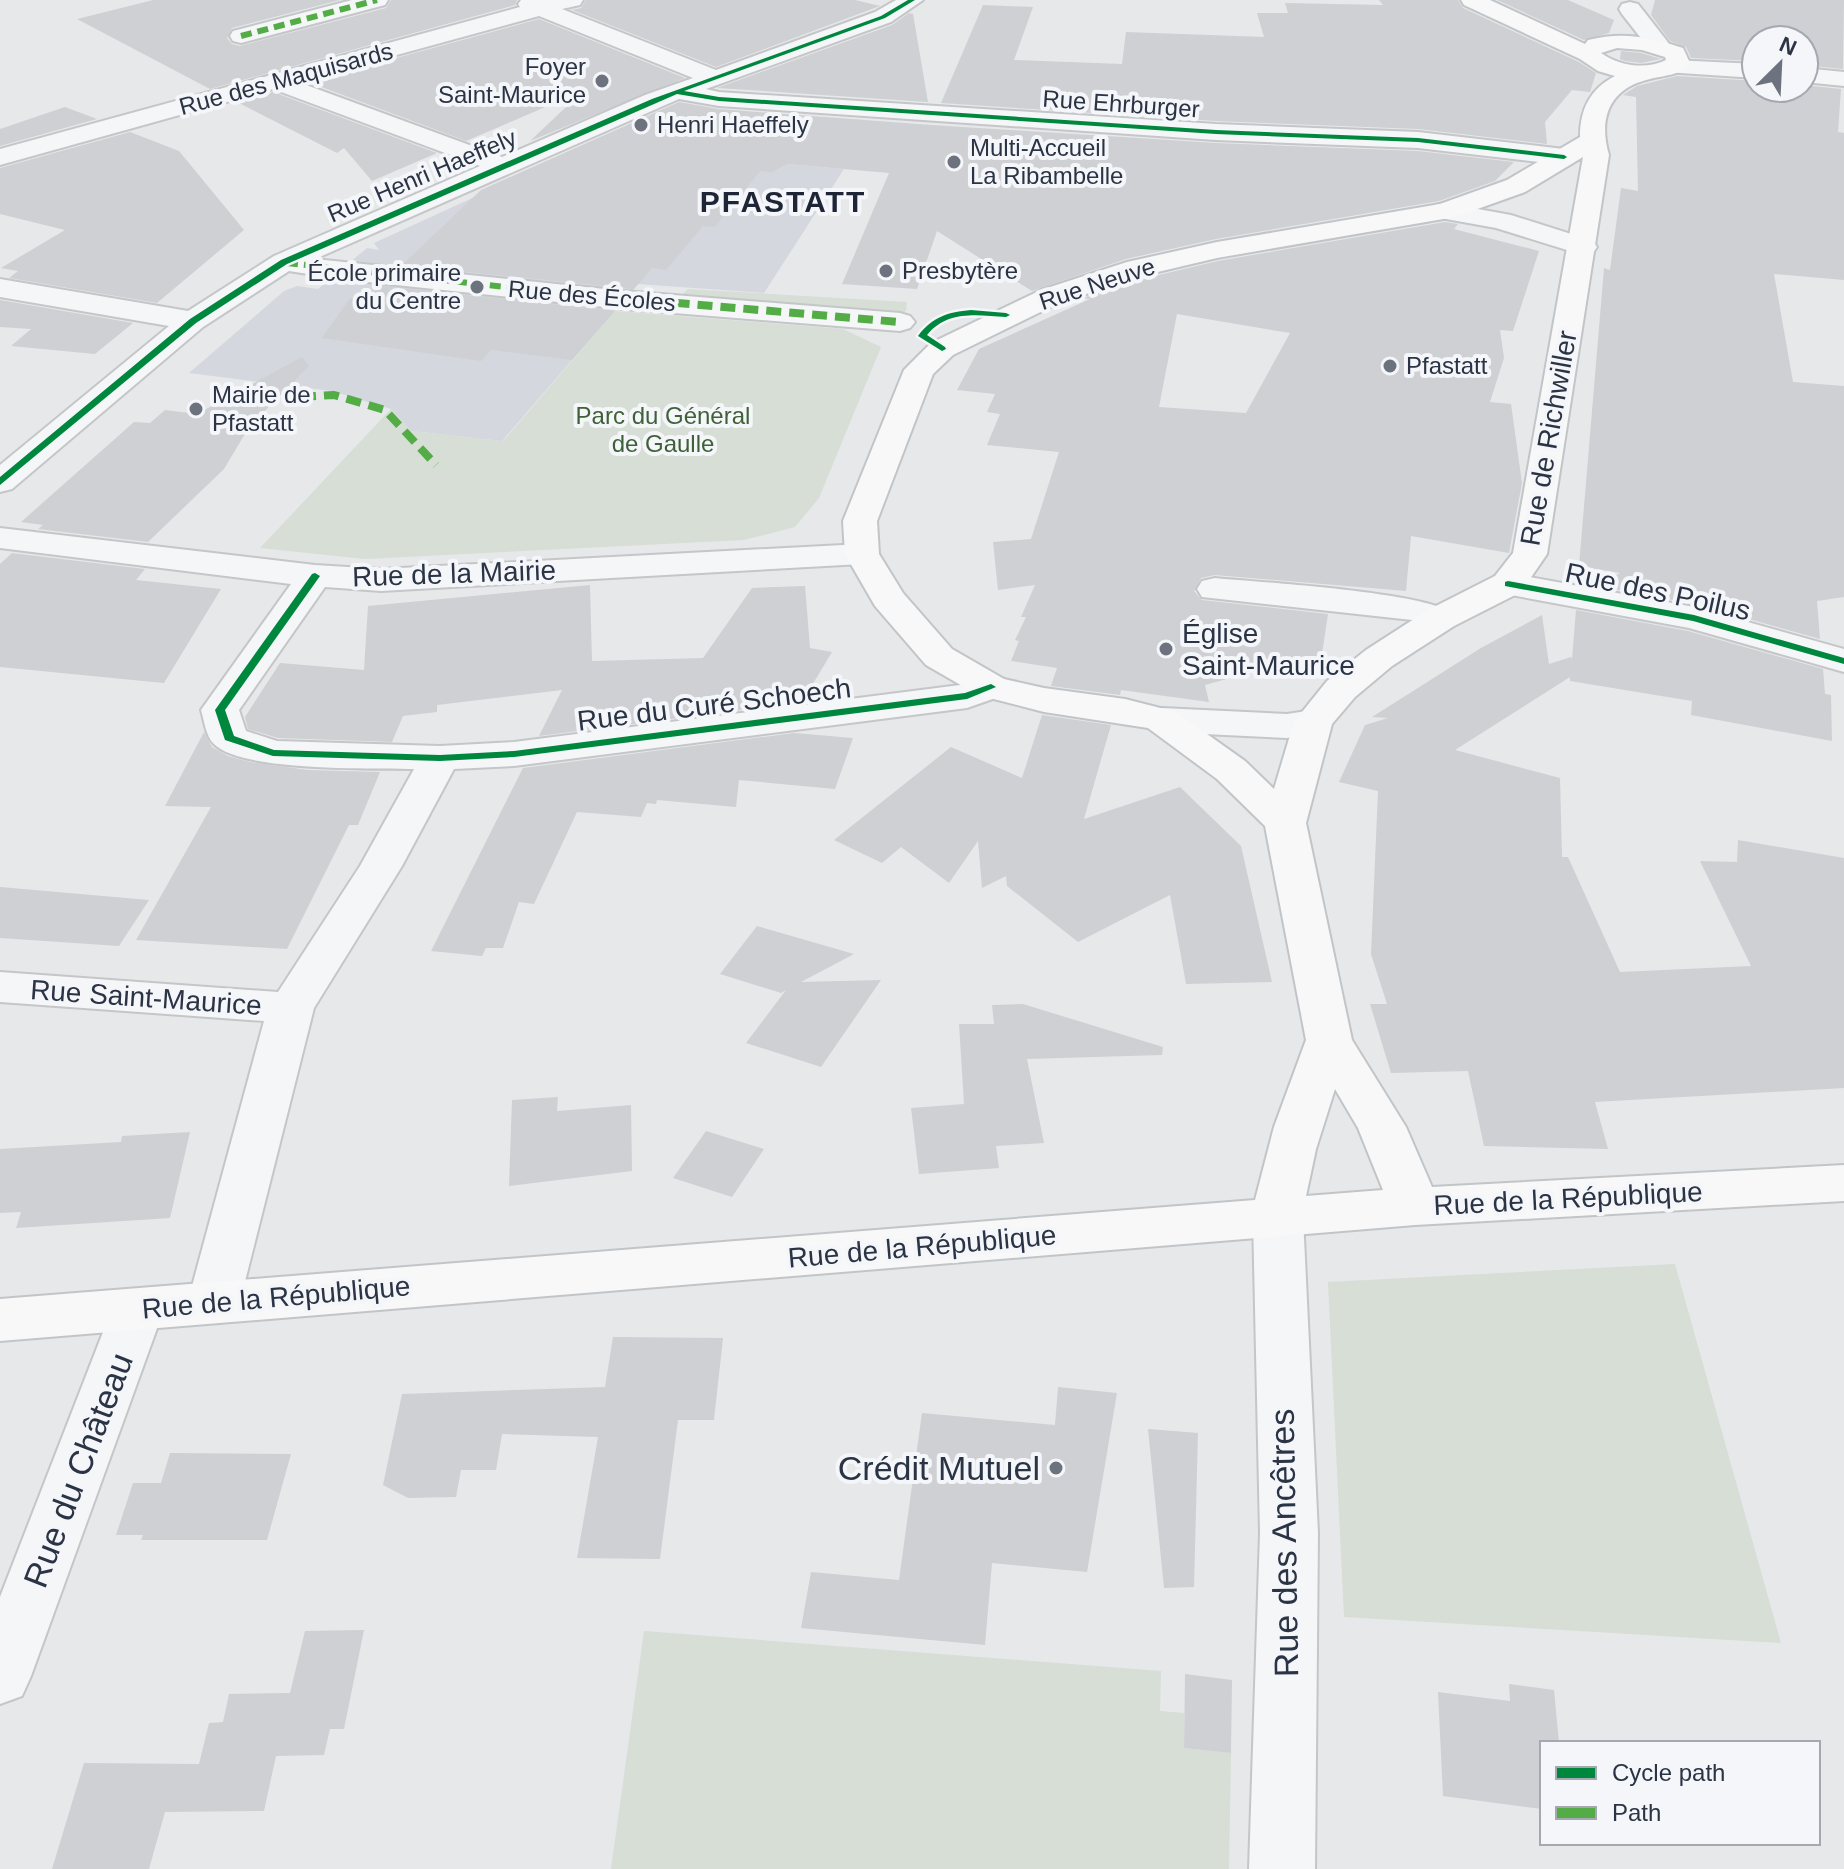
<svg xmlns="http://www.w3.org/2000/svg" width="1844" height="1869" font-family="Helvetica,sans-serif">
	<style>
		.built { fill: #d4d7dd }
		.green { fill: #d6ded6 }
		.building { fill: #ced0d3; fill-rule: evenodd }
		.lines { fill: none; stroke-linecap: round; stroke-linejoin: round }
		.minor-casing { stroke: #c4c6c8; stroke-width: 4 }
		.major-casing { stroke: #c2c5c8; stroke-width: 4 }
		.minor { fill: #f5f6f7; fill-rule: evenodd }
		.major { fill: #f8f8f8; fill-rule: evenodd }
		.quiet-far1 { stroke: #54ac47; stroke-width: 6; stroke-dasharray: 11 6; stroke-linecap: butt }
		.quiet { stroke: #54ac47; stroke-width: 8; stroke-dasharray: 15 8; stroke-linecap: butt }
		.cycleway-casing { stroke: #f4f6f9; stroke-width: 5 }
		.cycleway { fill: #00873e; fill-rule: evenodd }
		.poi-dot { fill: #6c737f; stroke: #f4f6f9; stroke-width: 3 }
		.labels { text-anchor: middle; stroke-width: 8; stroke-linejoin: round; paint-order: stroke }
		.far-poi-label { font-size: 24px; fill: #2b3445; stroke: #f4f6f9; text-anchor: start }
		.far-street-label { font-size: 24px; fill: #2b3445; stroke: #f4f6f9 }
		.far-park-label { font-size: 24px; fill: #3f6138; stroke: #f4f6f9 }
		.street-label { font-size: 28px; fill: #2b3445; stroke: #f4f6f9 }
		.poi-label { font-size: 28px; fill: #2b3445; stroke: #f4f6f9; text-anchor: start }
		.far-district-label { font-size: 30px; font-weight: bold; letter-spacing: 2px; fill: #1d2536; stroke: #f4f6f9 }
		.near-poi-label { font-size: 34px; fill: #2b3445; stroke: #f4f6f9; text-anchor: end }
		.near-street-label { font-size: 34px; fill: #2b3445; stroke: #f4f6f9 }
	</style>
	<rect width="100%" height="100%" fill="#e6e8ea"/>
	<path class="built" d="M 586,146 L 844,169 L 764,293 L 638,284 L 502,441 L 411,431 L 391,409 L 332,391 L 189,373 L 284,291 L 297,286 L 318,289 L 367,248 L 379,250 L 374,243 Z"/>
	<path class="green" d="M 688,289 L 907,302 L 906,311 L 902,313 L 689,299 L 683,294 Z
		M 615,311 L 843,329 L 881,347 L 819,498 L 795,527 L 744,540 L 365,559 L 260,548 L 391,409 L 411,431 L 503,441 Z
		M 1675,1264 L 1781,1643 L 1344,1617 L 1328,1282 Z
		M 644,1631 L 1161,1671 L 1160,1711 L 1184,1713 L 1184,1748 L 1231,1753 L 1229,1869 L 611,1869 Z"/>
	<path class="building" d="M 153,0 L 340,0 L 232,28 L 227,38 L 232,44 L 240,46 L 386,8 L 391,0 L 517,0 L 515,5 L 210,89 L 77,19 Z
		M 586,0 L 855,0 L 880,6 L 716,67 L 572,10 L 581,8 Z
		M 1379,0 L 1458,0 L 1463,8 L 1579,62 L 1596,73 L 1590,92 L 1572,90 L 1545,122 L 1547,144 L 1418,129 L 1216,121 L 941,103 L 983,5 L 1033,7 L 1014,60 L 1122,64 L 1126,32 L 1264,37 L 1257,13 L 1288,13 L 1285,3 L 1383,5 Z
		M 1497,0 L 1568,0 L 1614,20 L 1609,33 L 1584,40 Z
		M 1655,0 L 1844,0 L 1843,69 L 1804,65 L 1804,40 L 1756,40 L 1756,61 L 1691,58 L 1686,47 L 1670,41 L 1651,15 Z
		M 909,13 L 913,14 L 928,102 L 717,88 L 892,25 Z
		M 539,19 L 685,78 L 530,141 L 583,91 L 466,141 L 308,82 Z
		M 1621,51 L 1641,53 L 1661,59 L 1641,63 L 1625,61 L 1620,59 Z
		M 1677,76 L 1756,81 L 1756,88 L 1804,88 L 1804,85 L 1841,89 L 1838,132 L 1844,133 L 1844,280 L 1774,274 L 1793,382 L 1844,386 L 1844,597 L 1817,601 L 1820,639 L 1695,604 L 1596,586 L 1620,573 L 1579,566 L 1604,268 L 1610,270 L 1621,188 L 1638,191 L 1636,97 L 1623,95 L 1637,86 Z
		M 273,92 L 437,153 L 372,181 L 344,148 L 337,153 L 237,102 Z
		M 679,102 L 719,109 L 931,125 L 1216,143 L 1418,151 L 1514,162 L 1495,181 L 1439,201 L 1216,239 L 1126,259 L 1032,291 L 937,231 L 917,289 L 842,284 L 889,173 L 787,164 L 772,172 L 760,171 L 715,227 L 703,226 L 666,270 L 652,268 L 634,289 L 402,265 L 481,190 Z
		M 65,107 L 97,119 L 0,146 L 0,129 Z
		M 130,132 L 179,151 L 244,230 L 157,303 L 9,278 L 18,271 L 1,268 L 65,230 L 0,214 L 0,168 Z
		M 1445,222 L 1458,224 L 1454,229 L 1539,251 L 1513,331 L 1500,330 L 1504,358 L 1490,402 L 1511,404 L 1522,483 L 1509,553 L 1411,536 L 1406,591 L 1215,575 L 1201,578 L 1194,591 L 1202,600 L 1328,614 L 1319,674 L 1270,676 L 1267,668 L 1205,685 L 1209,702 L 1121,690 L 1120,695 L 1051,686 L 1057,668 L 1011,661 L 1019,641 L 1015,640 L 1026,617 L 1021,617 L 1035,585 L 998,590 L 993,542 L 1031,539 L 1059,452 L 987,445 L 1000,414 L 987,412 L 995,394 L 957,390 L 979,349 L 1090,299 L 1082,298 L 1146,278 L 1218,261 ZM 1177,314 L 1290,333 L 1246,413 L 1159,407 Z
		M 380,286 L 615,311 L 572,360 L 491,350 L 481,361 L 322,338 L 350,298 L 367,299 Z
		M 0,300 L 133,323 L 95,354 L 11,346 L 31,329 L 0,327 Z
		M 302,357 L 309,366 L 249,427 L 224,469 L 148,542 L 38,529 L 43,525 L 21,522 L 134,422 L 150,423 L 165,410 L 197,414 Z
		M 12,553 L 145,569 L 136,580 L 221,589 L 164,683 L 0,667 L 0,564 Z
		M 590,585 L 592,661 L 703,658 L 752,588 L 805,586 L 810,648 L 832,652 L 802,702 L 539,736 L 562,690 L 437,705 L 437,712 L 403,716 L 392,742 L 278,738 L 248,729 L 245,717 L 280,663 L 364,670 L 368,606 Z
		M 1576,610 L 1688,631 L 1823,669 L 1825,694 L 1831,695 L 1832,741 L 1691,715 L 1692,701 L 1570,681 L 1570,677 L 1455,750 L 1560,778 L 1562,857 L 1568,857 L 1620,972 L 1751,966 L 1700,861 L 1737,862 L 1738,840 L 1844,858 L 1844,1088 L 1595,1102 L 1608,1149 L 1484,1146 L 1468,1071 L 1391,1073 L 1370,1004 L 1387,1004 L 1371,954 L 1378,791 L 1339,782 L 1365,725 L 1388,718 L 1372,717 L 1481,648 L 1542,615 L 1549,664 L 1571,657 L 1572,659 Z
		M 1042,715 L 1111,725 L 1084,819 L 1180,787 L 1241,846 L 1272,982 L 1186,984 L 1170,895 L 1078,942 L 1007,886 L 1006,876 L 982,888 L 978,841 L 949,883 L 901,847 L 882,863 L 834,840 L 951,747 L 1022,778 Z
		M 204,732 L 212,747 L 228,756 L 250,762 L 308,770 L 380,772 L 358,825 L 349,825 L 287,949 L 136,940 L 211,807 L 165,806 Z
		M 794,733 L 853,738 L 835,789 L 739,780 L 736,807 L 657,800 L 656,804 L 647,803 L 641,817 L 577,812 L 534,904 L 519,902 L 503,948 L 486,948 L 482,956 L 431,951 L 523,768 Z
		M 0,887 L 149,900 L 119,946 L 0,938 Z
		M 757,926 L 854,954 L 801,982 L 881,980 L 821,1067 L 746,1043 L 786,990 L 781,993 L 720,974 Z
		M 1023,1004 L 1163,1047 L 1162,1055 L 1027,1059 L 1044,1143 L 996,1146 L 999,1168 L 919,1174 L 911,1108 L 964,1104 L 959,1024 L 994,1024 L 992,1005 Z
		M 558,1097 L 557,1111 L 631,1105 L 632,1171 L 509,1186 L 512,1100 Z
		M 706,1131 L 764,1149 L 732,1197 L 673,1178 Z
		M 190,1132 L 170,1218 L 16,1228 L 21,1212 L 0,1213 L 0,1149 L 121,1142 L 122,1136 Z
		M 613,1337 L 723,1338 L 714,1420 L 678,1420 L 660,1559 L 577,1558 L 598,1437 L 502,1434 L 496,1470 L 461,1470 L 456,1497 L 408,1498 L 383,1485 L 402,1394 L 605,1387 Z
		M 1058,1387 L 1117,1393 L 1087,1572 L 992,1563 L 985,1645 L 801,1628 L 811,1572 L 899,1580 L 922,1413 L 1055,1425 Z
		M 1148,1429 L 1198,1433 L 1194,1587 L 1164,1588 Z
		M 170,1453 L 291,1454 L 267,1540 L 141,1540 L 143,1535 L 116,1535 L 133,1483 L 161,1483 Z
		M 364,1630 L 344,1729 L 330,1729 L 324,1755 L 276,1756 L 264,1811 L 165,1812 L 149,1869 L 52,1869 L 84,1763 L 199,1764 L 209,1723 L 223,1722 L 229,1694 L 290,1693 L 305,1631 Z
		M 1185,1674 L 1232,1680 L 1231,1753 L 1184,1748 Z
		M 1509,1684 L 1554,1690 L 1559,1743 L 1542,1743 L 1542,1809 L 1443,1796 L 1438,1692 L 1510,1701 Z"/>
	<g class="lines">
		<g class="minor-casing">
			<path id="minor" d="M 352,0 L 388,0 L 385,5 L 241,43 L 233,41 L 230,36 L 233,31 Z
				M 521,0 L 583,0 L 580,5 L 562,9 L 716,70 L 875,12 L 896,0 L 923,0 L 891,22 L 706,89 L 719,92 L 1216,124 L 1418,132 L 1564,149 L 1573,152 L 1577,157 L 1573,162 L 1564,165 L 1418,148 L 1216,140 L 719,106 L 679,99 L 315,259 L 624,291 L 900,313 L 910,316 L 915,322 L 910,328 L 900,331 L 624,309 L 339,279 L 289,271 L 203,327 L 12,489 L 0,492 L 0,465 L 169,326 L 0,297 L 0,279 L 188,311 L 274,256 L 480,166 L 273,89 L 0,165 L 0,149 L 520,7 L 518,4 ZM 539,16 L 693,78 L 645,95 L 502,157 L 298,82 Z
				M 1630,2 L 1638,4 L 1667,41 L 1670,46 L 1667,51 L 1651,51 L 1622,14 L 1619,9 L 1622,4 Z
				M 1673,60 L 1756,64 L 1756,78 L 1665,72 L 1661,67 L 1665,62 Z
				M 1804,68 L 1844,72 L 1844,86 L 1804,82 Z
				M 1445,203 L 1511,215 L 1593,241 L 1597,247 L 1593,253 L 1583,255 L 1496,228 L 1435,217 L 1432,211 L 1435,205 Z
				M 0,528 L 315,565 L 381,569 L 862,544 L 874,547 L 879,554 L 874,561 L 862,564 L 381,591 L 325,587 L 239,710 L 246,731 L 277,741 L 440,746 L 514,742 L 960,685 L 991,676 L 1004,679 L 1010,687 L 1004,695 L 967,708 L 514,766 L 454,769 L 402,866 L 314,1008 L 240,1301 L 233,1315 L 214,1321 L 195,1315 L 188,1301 L 264,1021 L 0,1002 L 0,972 L 278,992 L 360,866 L 414,769 C 372,768 242,772 214,744 C 206,737 204,720 201,710 L 291,584 L 0,548 Z
				M 1508,573 L 1694,607 L 1844,649 L 1844,672 L 1689,628 L 1495,592 L 1490,584 L 1495,576 Z
				M 1215,578 C 1255,582 1442,592 1459,618 L 1454,626 L 1441,629 L 1412,620 L 1202,597 L 1197,589 L 1202,581 Z
				M 1162,708 L 1287,714 L 1313,710 L 1327,714 L 1332,722 L 1327,730 L 1287,738 L 1162,732 L 1148,728 L 1143,720 L 1148,712 Z
				M 1278,1198 L 1296,1204 L 1303,1217 L 1318,1533 L 1315,1869 L 1249,1869 L 1260,1533 L 1253,1217 L 1260,1204 Z
				M 138,1289 L 157,1295 L 164,1309 L 31,1676 L 22,1696 L 0,1704 L 0,1597 L 112,1309 L 119,1295 Z"/>
		</g>
		<g class="major-casing">
			<path id="major" d="M 1461,0 L 1490,0 L 1585,44 L 1588,40 C 1623,31 1650,37 1683,48 L 1690,63 C 1681,76 1664,75 1650,79 C 1610,88 1598,117 1609,155 L 1547,554 L 1521,592 L 1454,626 L 1392,666 L 1355,697 L 1332,724 L 1306,823 L 1352,1040 L 1406,1127 L 1432,1187 L 1844,1165 L 1844,1201 L 1415,1225 L 0,1341 L 0,1299 L 1255,1200 L 1274,1127 L 1306,1040 L 1265,826 L 1217,779 L 1148,728 L 1044,712 L 978,695 L 926,665 L 875,606 L 845,554 L 843,521 L 904,370 L 931,343 L 1041,290 L 1127,262 L 1217,242 L 1440,204 L 1507,180 L 1580,137 C 1580,109 1590,89 1615,76 L 1598,71 L 1580,59 L 1464,5 ZM 1617,48 L 1642,50 L 1665,57 L 1666,60 C 1646,70 1619,66 1601,53 ZM 1583,157 L 1513,553 L 1495,576 L 1428,610 L 1366,650 L 1327,681 L 1294,722 L 1274,789 L 1245,761 L 1176,712 L 1125,699 L 1044,688 L 1004,679 L 952,649 L 903,593 L 879,554 L 877,521 L 933,374 L 953,355 L 1061,302 L 1145,275 L 1217,258 L 1455,217 L 1525,192 ZM 1335,1089 L 1358,1128 L 1383,1190 L 1306,1196 L 1316,1149 Z"/>
		</g>
		<use href="#minor" class="minor"/>
		<use href="#major" class="major"/>
		<path class="quiet-far1" d="M 241,36 L 377,0
			M 287,263 L 579,295"/>
		<path class="quiet" d="M 560,293 L 900,322
			M 301,397 L 334,395 L 385,410 L 436,465"/>
		<g class="cycleway-casing">
			<path id="cycleway" d="M 908,0 L 915,0 L 885,18 L 684,91 L 719,97 L 1216,130 L 1418,138 L 1564,155 L 1567,157 L 1564,159 L 1418,142 L 1216,134 L 719,101 L 677,94 L 287,264 L 196,323 L 0,485 L 0,477 L 190,319 L 281,260 L 652,99 L 881,16 Z
				M 971,310 L 1006,313 L 1010,315 L 1006,317 C 977,315 947,310 927,335 L 945,347 L 946,349 L 942,351 L 918,336 C 932,317 948,312 971,310 Z
				M 315,573 L 320,576 L 225,710 L 234,736 L 274,750 L 440,755 L 514,751 L 965,693 L 991,684 L 996,687 L 967,699 L 514,757 L 440,761 L 273,756 L 225,740 L 215,710 L 312,574 Z
				M 1508,581 L 1694,615 L 1844,658 L 1844,664 L 1693,621 L 1505,586 L 1505,582 Z"/>
		</g>
		<use href="#cycleway" class="cycleway"/>
	</g>
	<g class="poi-dot">
		<circle cx="602" cy="81" r="8"/>
		<circle cx="641" cy="125" r="8"/>
		<circle cx="954" cy="162" r="8"/>
		<circle cx="886" cy="271" r="8"/>
		<circle cx="477" cy="287" r="8"/>
		<circle cx="1390" cy="366" r="8"/>
		<circle cx="196" cy="409" r="8"/>
		<circle cx="1166" cy="649" r="8"/>
		<circle cx="1056" cy="1468" r="8"/>
	</g>
	<g class="labels">
		<g class="far-poi-label">
			<text x="586" y="75" text-anchor="end">Foyer<tspan x="586" dy="28">Saint-Maurice</tspan></text>
			<text x="657" y="133">Henri Haeffely</text>
			<text x="970" y="156">Multi-Accueil<tspan x="970" dy="28">La Ribambelle</tspan></text>
			<text x="902" y="279">Presbytère</text>
			<text x="461" y="281" text-anchor="end">École primaire<tspan x="461" dy="28">du Centre</tspan></text>
			<text x="1406" y="374">Pfastatt</text>
			<text x="212" y="403">Mairie de<tspan x="212" dy="28">Pfastatt</tspan></text>
		</g>
		<g class="far-street-label">
			<text transform="translate(286 79) rotate(-15)" y="8">Rue des Maquisards</text>
			<text transform="translate(1121 104) rotate(4)" y="8">Rue Ehrburger</text>
			<text transform="translate(422 176) rotate(-23)" y="8">Rue Henri Haeffely</text>
			<text transform="translate(1097 284) rotate(-18)" y="8">Rue Neuve</text>
			<text transform="translate(592 296) rotate(5)" y="8">Rue des Écoles</text>
		</g>
		<g class="far-park-label">
			<text x="663" y="424">Parc du Général<tspan x="663" dy="28">de Gaulle</tspan></text>
		</g>
		<g class="street-label">
			<text transform="translate(1548 438) rotate(-80)" y="10">Rue de Richwiller</text>
			<text transform="translate(454 573) rotate(-2)" y="10">Rue de la Mairie</text>
			<text transform="translate(1658 591) rotate(12)" y="10">Rue des Poilus</text>
			<text transform="translate(714 704) rotate(-7)" y="10">Rue du Curé Schoech</text>
			<text transform="translate(146 997) rotate(4)" y="10">Rue Saint-Maurice</text>
			<text transform="translate(1568 1198) rotate(-3)" y="10">Rue de la République</text>
			<text transform="translate(922 1246) rotate(-5)" y="10">Rue de la République</text>
			<text transform="translate(276 1297) rotate(-5)" y="10">Rue de la République</text>
		</g>
		<g class="poi-label">
			<text x="1182" y="643">Église<tspan x="1182" dy="32">Saint-Maurice</tspan></text>
		</g>
		<g class="far-district-label">
			<text x="783" y="212">PFASTATT</text>
		</g>
		<g class="near-poi-label">
			<text x="1040" y="1480">Crédit Mutuel</text>
		</g>
		<g class="near-street-label">
			<text transform="translate(78 1470) rotate(-69)" y="12">Rue du Château</text>
			<text transform="translate(1284 1543) rotate(-91)" y="12">Rue des Ancêtres</text>
		</g>
	</g>
	<rect x="1540" y="1741" width="280" height="104" fill="#f4f6f9" stroke="#a4a8b1" stroke-width="2"/>
	<rect x="1556" y="1767" width="40" height="12" fill="#00873e" stroke="#a4a8b1" stroke-width="2"/>
	<text x="1612" y="1781" font-size="24" fill="#2b3445">Cycle path</text>
	<rect x="1556" y="1807" width="40" height="12" fill="#54ac47" stroke="#a4a8b1" stroke-width="2"/>
	<text x="1612" y="1821" font-size="24" fill="#2b3445">Path</text>
	<g transform="translate(1780 64) rotate(24)"><circle r="38" fill="#f4f6f9" stroke="#a4a8b1" stroke-width="2"/>
	<path d="M0-6L14 30L0 20L-14 30Z" fill="#6c737f"/>
	<text y="-12" font-size="22" font-weight="bold" text-anchor="middle" fill="#2b3445">N</text>
	</g>
</svg>
